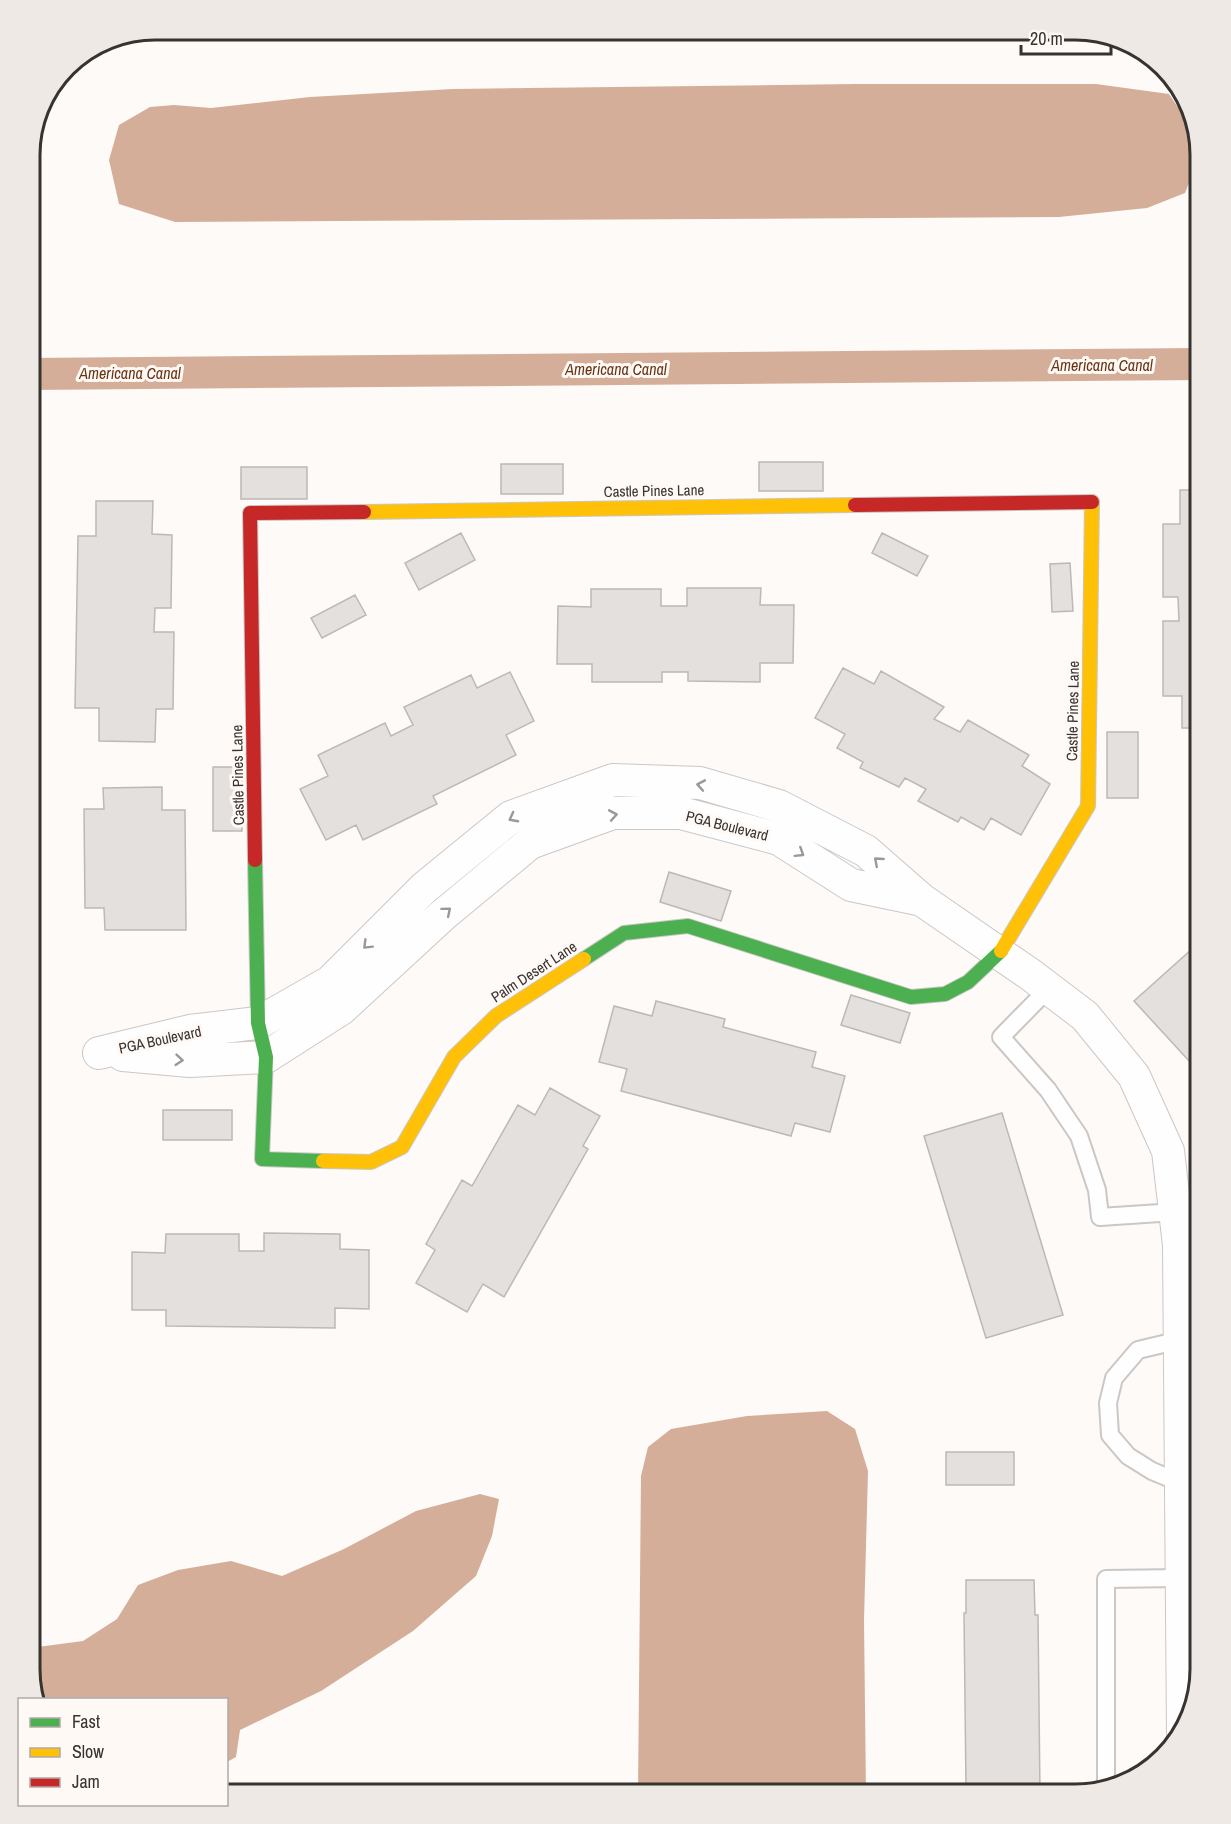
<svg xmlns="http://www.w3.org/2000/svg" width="1231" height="1824" font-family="'Archivo Narrow',sans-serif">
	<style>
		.water { fill: #d4ae99 }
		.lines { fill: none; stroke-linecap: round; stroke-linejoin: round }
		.canal { stroke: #d4ae99; stroke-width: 32 }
		.building { fill: #e4e0dd; stroke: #bcb8b5; stroke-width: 1.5 }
		.lane-casing { stroke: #cbc7c5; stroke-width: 20 }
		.street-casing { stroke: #cbc7c5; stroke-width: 34 }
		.fast-casing { stroke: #cbc7c5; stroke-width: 16 }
		.slow-casing { stroke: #cbc7c5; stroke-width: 16 }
		.jam-casing { stroke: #cbc7c5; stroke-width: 16 }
		.lane { stroke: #fffefe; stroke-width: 16 }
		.street { stroke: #fffefe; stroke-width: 32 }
		.fast { stroke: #4caf50; stroke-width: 14 }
		.slow { stroke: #ffc107; stroke-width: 14 }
		.jam { stroke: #c62828; stroke-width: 14 }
		.oneway { stroke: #9c9897 }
		.labels { text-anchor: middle; stroke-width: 6; stroke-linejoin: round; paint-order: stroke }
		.street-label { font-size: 15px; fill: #393330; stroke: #fff9f6 }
		.water-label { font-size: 16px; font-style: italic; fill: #663312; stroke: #fff9f6 }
		.rim { fill: none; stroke: #393330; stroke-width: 3 }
	</style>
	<rect width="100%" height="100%" fill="#fdfaf8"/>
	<path class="water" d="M 856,84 L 1096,84 L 1169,94 L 1187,121 L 1194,170 L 1185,193 L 1147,208 L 1059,217 L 175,222 L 119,204 L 109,160 L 119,125 L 150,107 L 174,105 L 211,108 L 310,97 L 453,89 Z
		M 827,1411 L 855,1429 L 868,1471 L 864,1620 L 866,1794 L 638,1794 L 641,1476 L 648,1447 L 671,1429 L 747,1416 Z
		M 480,1494 L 499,1499 L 492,1536 L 476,1576 L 413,1631 L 321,1691 L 240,1730 L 236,1757 L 227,1762 L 226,1700 L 38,1699 L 30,1668 L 30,1648 L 83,1641 L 117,1619 L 138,1585 L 178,1570 L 231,1561 L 282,1576 L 344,1549 L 416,1511 Z"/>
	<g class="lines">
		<path class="canal" d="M 30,374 L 1201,364"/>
	</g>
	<path class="building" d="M 759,462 L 823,462 L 823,491 L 759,491 Z
		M 501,464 L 563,464 L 563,494 L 501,494 Z
		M 241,467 L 307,467 L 307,499 L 241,499 Z
		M 1180,490 L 1201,490 L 1201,728 L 1182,728 L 1182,696 L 1163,696 L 1163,621 L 1179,621 L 1178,597 L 1163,597 L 1163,524 L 1180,524 Z
		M 96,501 L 153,501 L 152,534 L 172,535 L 171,608 L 155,608 L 154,632 L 174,632 L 173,709 L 156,709 L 155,742 L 99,741 L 99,708 L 75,708 L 78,536 L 96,536 Z
		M 461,533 L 475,560 L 419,590 L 405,563 Z
		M 882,533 L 928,556 L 917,576 L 872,553 Z
		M 1070,563 L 1073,611 L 1052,612 L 1050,564 Z
		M 687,588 L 761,588 L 760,605 L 794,605 L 793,663 L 760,663 L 760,682 L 688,681 L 688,672 L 662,672 L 662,682 L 592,682 L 592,664 L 557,664 L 558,606 L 591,607 L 591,589 L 661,589 L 661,606 L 687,606 Z
		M 355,595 L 366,615 L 322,638 L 311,618 Z
		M 843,668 L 874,684 L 881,671 L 944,707 L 934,719 L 960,732 L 968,720 L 1029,755 L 1022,766 L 1050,784 L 1021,835 L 991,818 L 984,830 L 961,817 L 958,822 L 918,801 L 926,789 L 905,778 L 899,787 L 860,768 L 863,762 L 837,748 L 845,734 L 815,718 Z
		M 510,672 L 534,721 L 506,735 L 516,755 L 433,796 L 437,804 L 363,840 L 356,825 L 326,840 L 300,789 L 328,776 L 318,755 L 385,723 L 391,736 L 413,725 L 404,707 L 471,675 L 477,688 Z
		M 1107,732 L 1138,732 L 1138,798 L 1107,798 Z
		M 213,767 L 242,767 L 242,831 L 213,831 Z
		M 162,787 L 162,810 L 185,810 L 186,930 L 105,930 L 104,908 L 85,908 L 84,809 L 104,809 L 103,788 Z
		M 669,872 L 731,891 L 721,921 L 660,902 Z
		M 1201,941 L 1201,1053 L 1190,1062 L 1134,1001 Z
		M 851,995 L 910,1013 L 900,1043 L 841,1025 Z
		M 656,1001 L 725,1019 L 723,1027 L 816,1052 L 812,1067 L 845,1076 L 830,1132 L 795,1123 L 791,1136 L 621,1091 L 627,1069 L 599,1062 L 614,1006 L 652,1016 Z
		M 550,1088 L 600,1116 L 583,1146 L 588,1149 L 504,1297 L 483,1284 L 467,1312 L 416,1283 L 435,1250 L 426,1244 L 462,1180 L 472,1186 L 518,1105 L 535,1115 Z
		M 163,1110 L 232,1110 L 232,1140 L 163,1140 Z
		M 1002,1113 L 1063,1315 L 986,1338 L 924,1136 Z
		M 264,1233 L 340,1234 L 340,1249 L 369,1250 L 369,1309 L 335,1308 L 335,1328 L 166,1326 L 166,1310 L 132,1310 L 132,1252 L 165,1253 L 166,1234 L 239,1234 L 239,1251 L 264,1251 Z
		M 946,1452 L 1014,1452 L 1014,1485 L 946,1485 Z
		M 966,1580 L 1034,1580 L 1035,1615 L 1038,1615 L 1040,1794 L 949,1794 L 949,1788 L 966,1788 L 964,1613 L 966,1613 Z"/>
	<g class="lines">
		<g class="lane-casing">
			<path id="lane" d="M 1048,989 L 1001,1037 L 1048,1090 L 1079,1136 L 1097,1190 L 1100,1217 L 1175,1212
				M 1180,1340 L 1138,1350 L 1114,1378 L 1108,1403 L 1110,1435 L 1128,1456 L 1152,1471 L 1181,1483
				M 1106,1786 L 1106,1579 L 1181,1578"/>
		</g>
		<g class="street-casing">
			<path id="street" d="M 99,1053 L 190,1031 L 258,1023 L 330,982 L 424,888 L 511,817 L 613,780 L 700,783 L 779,806 L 866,851 L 922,900 L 1031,975 L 1085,1016 L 1134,1076 L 1168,1151 L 1179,1245 L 1183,1733
				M 123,1055 L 190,1061 L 266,1057 L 341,1009 L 443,915 L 530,843 L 613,813 L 681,813 L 779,839 L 851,885 L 918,899"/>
		</g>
		<g class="fast-casing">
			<path id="fast" d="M 255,860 L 258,1023 L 266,1057 L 262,1159 L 323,1161
				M 584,959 L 624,933 L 688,926 L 911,997 L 945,994 L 968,982 L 1001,951"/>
		</g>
		<g class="slow-casing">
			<path id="slow" d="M 364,512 L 855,505
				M 1001,951 L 1088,806 L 1092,502
				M 323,1161 L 371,1162 L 402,1147 L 454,1057 L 496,1016 L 584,959"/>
		</g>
		<g class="jam-casing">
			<path id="jam" d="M 855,505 L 1092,502
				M 255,860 L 250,513 L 364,512"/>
		</g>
		<use href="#lane" class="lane"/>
		<use href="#street" class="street"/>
		<use href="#fast" class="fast"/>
		<use href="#slow" class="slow"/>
		<use href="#jam" class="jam"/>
	</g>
	<defs><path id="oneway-chevron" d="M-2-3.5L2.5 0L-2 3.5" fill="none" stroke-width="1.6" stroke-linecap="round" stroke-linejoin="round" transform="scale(1.5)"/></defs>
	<g class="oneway">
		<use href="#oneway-chevron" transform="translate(701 785) rotate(-170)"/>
		<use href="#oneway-chevron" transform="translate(613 815) rotate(-10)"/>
		<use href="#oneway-chevron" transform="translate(513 818) rotate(152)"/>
		<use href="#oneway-chevron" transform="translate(800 853) rotate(32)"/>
		<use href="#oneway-chevron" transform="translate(878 861) rotate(-139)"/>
		<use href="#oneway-chevron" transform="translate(447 911) rotate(-40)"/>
		<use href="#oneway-chevron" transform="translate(367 945) rotate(135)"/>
		<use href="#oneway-chevron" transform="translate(179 1060) rotate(5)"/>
	</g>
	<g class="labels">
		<g class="street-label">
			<text transform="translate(654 491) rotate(-1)" y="5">Castle Pines Lane</text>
			<text transform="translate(1073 711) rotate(-89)" y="5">Castle Pines Lane</text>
			<text transform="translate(238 775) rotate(-91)" y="5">Castle Pines Lane</text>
			<text transform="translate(727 826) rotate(14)" y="5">PGA Boulevard</text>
			<text transform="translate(534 972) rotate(-33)" y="5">Palm Desert Lane</text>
			<text transform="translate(160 1040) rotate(-12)" y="5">PGA Boulevard</text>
		</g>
		<g class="water-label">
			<text x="1102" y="371">Americana Canal</text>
			<text x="616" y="375">Americana Canal</text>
			<text x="130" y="379">Americana Canal</text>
		</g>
	</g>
	<path d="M0 0H1231V1824H0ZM155 40H1075A115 115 0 0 1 1190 155V1669A115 115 0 0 1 1075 1784H155A115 115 0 0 1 40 1669V155A115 115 0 0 1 155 40Z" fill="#efe9e6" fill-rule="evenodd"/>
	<path class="rim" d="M155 40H1075A115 115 0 0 1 1190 155V1669A115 115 0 0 1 1075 1784H155A115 115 0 0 1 40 1669V155A115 115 0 0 1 155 40Z"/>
	<rect x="18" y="1698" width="210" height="108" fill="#fff9f6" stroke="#b0aaa7" stroke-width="1.5"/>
	<rect x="30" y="1718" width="30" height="9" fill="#4caf50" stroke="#b0aaa7" stroke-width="1.5"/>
	<text x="72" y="1728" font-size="18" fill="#393330">Fast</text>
	<rect x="30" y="1748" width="30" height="9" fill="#ffc107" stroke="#b0aaa7" stroke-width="1.5"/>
	<text x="72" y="1758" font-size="18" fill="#393330">Slow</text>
	<rect x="30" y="1778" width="30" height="9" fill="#c62828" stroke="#b0aaa7" stroke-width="1.5"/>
	<text x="72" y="1788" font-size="18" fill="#393330">Jam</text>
	<path d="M1021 45v9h90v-9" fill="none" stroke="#393330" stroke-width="3"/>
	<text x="1030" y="45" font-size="18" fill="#393330" stroke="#fff9f6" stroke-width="4.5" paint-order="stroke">20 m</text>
</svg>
